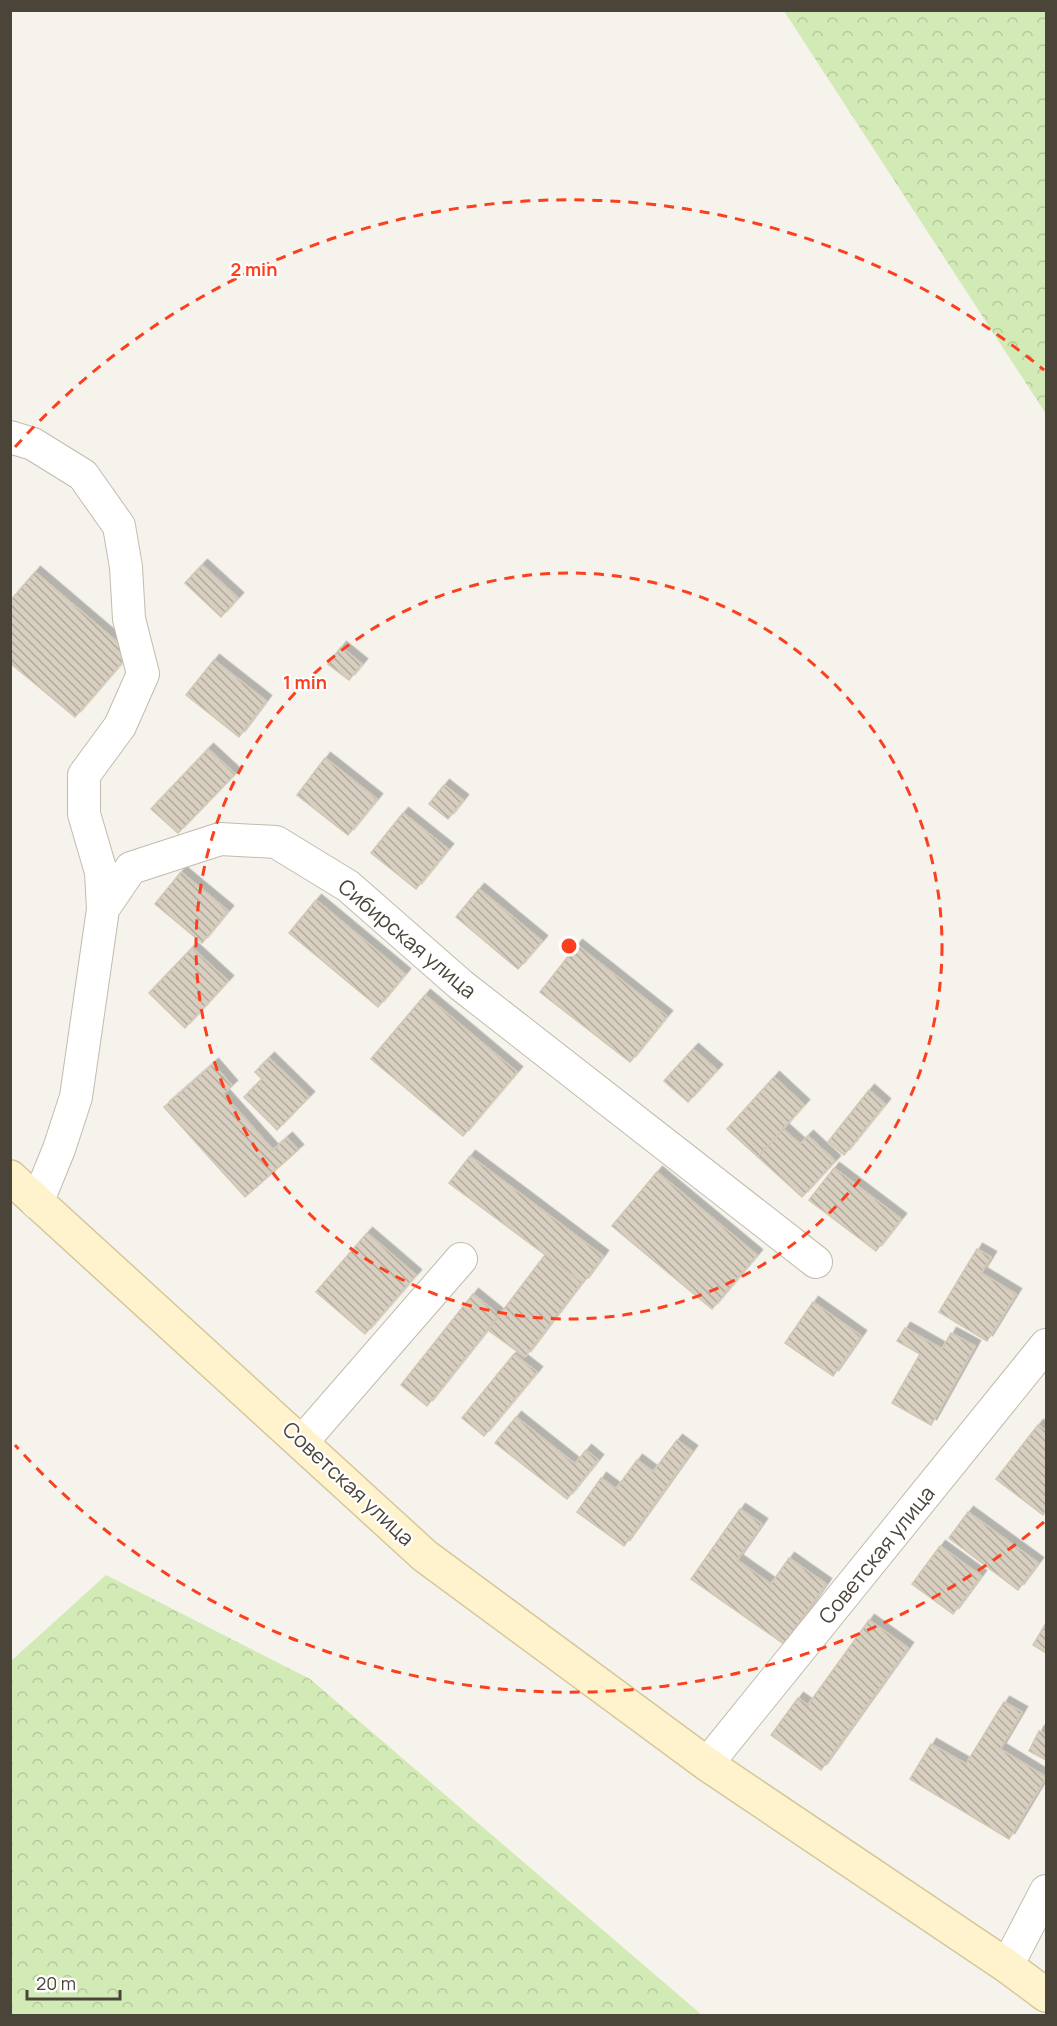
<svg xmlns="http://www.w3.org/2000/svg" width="1057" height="2026" font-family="Manrope,sans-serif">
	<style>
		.forest { fill: url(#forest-crowns) }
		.building { fill: url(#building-back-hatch); stroke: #d3c7b4; stroke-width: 1.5; filter: url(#shadow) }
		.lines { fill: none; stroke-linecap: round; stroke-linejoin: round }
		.street-casing { stroke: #c2bbae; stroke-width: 34 }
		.secondary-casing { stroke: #d6c79b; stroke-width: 36 }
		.street { stroke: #fff; stroke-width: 32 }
		.secondary { stroke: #fff3cd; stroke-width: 33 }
		.ring { fill: none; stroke: #fc3f1d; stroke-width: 3; stroke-dasharray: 10 8 }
		.labels { text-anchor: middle; stroke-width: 4.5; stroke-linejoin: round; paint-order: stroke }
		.street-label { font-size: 21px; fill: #4b4439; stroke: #fff }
		.centre { fill: #fc3f1d; stroke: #fff; stroke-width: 3 }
		.ring-label { font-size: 18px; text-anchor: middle; font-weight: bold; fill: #fc3f1d; stroke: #fff; stroke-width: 4.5; stroke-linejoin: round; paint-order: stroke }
	</style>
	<defs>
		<pattern id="forest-crowns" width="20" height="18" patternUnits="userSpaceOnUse" patternTransform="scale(1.5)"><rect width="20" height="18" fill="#d2eab5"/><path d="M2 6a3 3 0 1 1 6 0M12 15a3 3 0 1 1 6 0" fill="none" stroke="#b6ca9c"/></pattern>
		<pattern id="building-back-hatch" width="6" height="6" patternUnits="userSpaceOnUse" patternTransform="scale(1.5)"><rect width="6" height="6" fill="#d8cfc1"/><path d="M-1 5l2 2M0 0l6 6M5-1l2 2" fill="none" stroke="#b1aa9e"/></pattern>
		<filter id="shadow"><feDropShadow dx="5.5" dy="-5.5" stdDeviation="0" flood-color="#0004"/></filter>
	</defs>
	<rect width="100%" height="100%" fill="#f6f3ec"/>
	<path class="forest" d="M 784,11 L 1046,11 L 1046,414 Z
		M 106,1575 L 310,1679 L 702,2015 L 11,2015 L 11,1661 Z"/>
	<path class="building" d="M 202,565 L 238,598 L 221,617 L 185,583 Z
		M 35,572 L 130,653 L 75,717 L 10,663 L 10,601 Z
		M 341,647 L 362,664 L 349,680 L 328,664 Z
		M 214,660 L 266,701 L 239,737 L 186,695 Z
		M 208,749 L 235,774 L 178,833 L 151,809 Z
		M 325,758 L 377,799 L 348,835 L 297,795 Z
		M 444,785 L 463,800 L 448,819 L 429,804 Z
		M 403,813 L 448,849 L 416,889 L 371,853 Z
		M 181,872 L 228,911 L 202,943 L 155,904 Z
		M 479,889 L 542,941 L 518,969 L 456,917 Z
		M 316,900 L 405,974 L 378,1007 L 289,933 Z
		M 577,945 L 667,1016 L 630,1062 L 540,992 Z
		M 192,948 L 228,981 L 185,1028 L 149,993 Z
		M 425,995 L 517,1072 L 463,1136 L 371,1059 Z
		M 693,1049 L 717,1070 L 688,1102 L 664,1081 Z
		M 269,1058 L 309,1097 L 277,1130 L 244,1097 L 262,1079 L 255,1072 Z
		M 213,1064 L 232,1086 L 223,1094 L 273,1150 L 287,1138 L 298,1150 L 245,1197 L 164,1107 Z
		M 774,1077 L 804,1105 L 758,1157 L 727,1129 Z
		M 869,1090 L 885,1104 L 844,1155 L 828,1142 Z
		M 783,1129 L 800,1144 L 808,1136 L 835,1161 L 802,1197 L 758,1157 Z
		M 470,1156 L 603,1256 L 583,1283 L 449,1183 Z
		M 834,1168 L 901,1219 L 876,1251 L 809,1200 Z
		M 657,1172 L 757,1255 L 712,1309 L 612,1226 Z
		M 367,1233 L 416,1275 L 365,1334 L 316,1292 Z
		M 977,1249 L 991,1257 L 981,1273 L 1016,1294 L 987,1341 L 939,1312 Z
		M 545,1255 L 582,1282 L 525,1357 L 488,1330 Z
		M 473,1294 L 499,1315 L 427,1406 L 401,1385 Z
		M 813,1302 L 861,1336 L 833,1376 L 785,1343 Z
		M 905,1328 L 942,1349 L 951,1333 L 975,1346 L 931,1425 L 892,1403 L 920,1354 L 897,1341 Z
		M 514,1354 L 537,1372 L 484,1436 L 462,1418 Z
		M 516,1417 L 575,1464 L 586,1450 L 598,1460 L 567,1499 L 495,1443 Z
		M 1038,1425 L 1046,1431 L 1046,1510 L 1043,1515 L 996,1479 Z
		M 677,1440 L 692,1451 L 624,1546 L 577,1512 L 601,1478 L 616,1489 L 637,1460 L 653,1472 Z
		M 740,1509 L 762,1524 L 737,1560 L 771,1584 L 789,1558 L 826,1584 L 784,1644 L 691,1579 Z
		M 968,1512 L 1038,1563 L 1018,1590 L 949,1538 Z
		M 940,1546 L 981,1576 L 953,1614 L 912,1584 Z
		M 869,1620 L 908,1648 L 821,1770 L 771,1735 L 798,1698 L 808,1705 Z
		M 1046,1623 L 1046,1653 L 1033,1645 Z
		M 1004,1702 L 1022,1712 L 1000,1749 L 1046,1777 L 1009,1839 L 910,1779 L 931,1744 L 966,1764 Z
		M 1039,1731 L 1046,1735 L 1046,1760 L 1029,1751 Z"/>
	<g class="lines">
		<g class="street-casing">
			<path id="street" d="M 10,437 L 33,444 L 83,475 L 119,526 L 126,567 L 129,619 L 143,674 L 120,726 L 84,775 L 84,814 L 101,872 L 103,909
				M 37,1203 L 59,1149 L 76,1097 L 103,909 L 131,868 L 220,839 L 276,842 L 348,886 L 461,985 L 816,1262
				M 302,1442 L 461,1259
				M 707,1764 L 1046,1345
				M 1007,1966 L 1046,1891"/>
		</g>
		<g class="secondary-casing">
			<path id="secondary" d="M 10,1177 L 425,1556 L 707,1764 L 1007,1966 L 1046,1995"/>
		</g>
		<use href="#street" class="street"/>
		<use href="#secondary" class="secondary"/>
	</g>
	<g class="ring">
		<circle cx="569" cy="946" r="373"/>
		<path d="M1044 1522A746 746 0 0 1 15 1445M15 447A746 746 0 0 1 1044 370"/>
	</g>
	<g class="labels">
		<g class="street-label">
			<text transform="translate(407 939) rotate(40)" y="7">Сибирская улица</text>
			<text transform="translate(348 1484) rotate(43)" y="7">Советская улица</text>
			<text transform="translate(877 1555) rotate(-51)" y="7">Советская улица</text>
		</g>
	</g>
	<circle cx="569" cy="946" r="9" class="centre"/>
	<g class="ring-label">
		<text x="254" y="276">2 min</text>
		<text x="305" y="689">1 min</text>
	</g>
	<rect width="1057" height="2026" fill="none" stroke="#4b4439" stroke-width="24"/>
	<path d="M27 1990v9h93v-9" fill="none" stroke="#4b4439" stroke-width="3"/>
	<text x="36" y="1990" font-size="18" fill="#4b4439" stroke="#ffffff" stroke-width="4.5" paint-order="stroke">20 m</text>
</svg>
